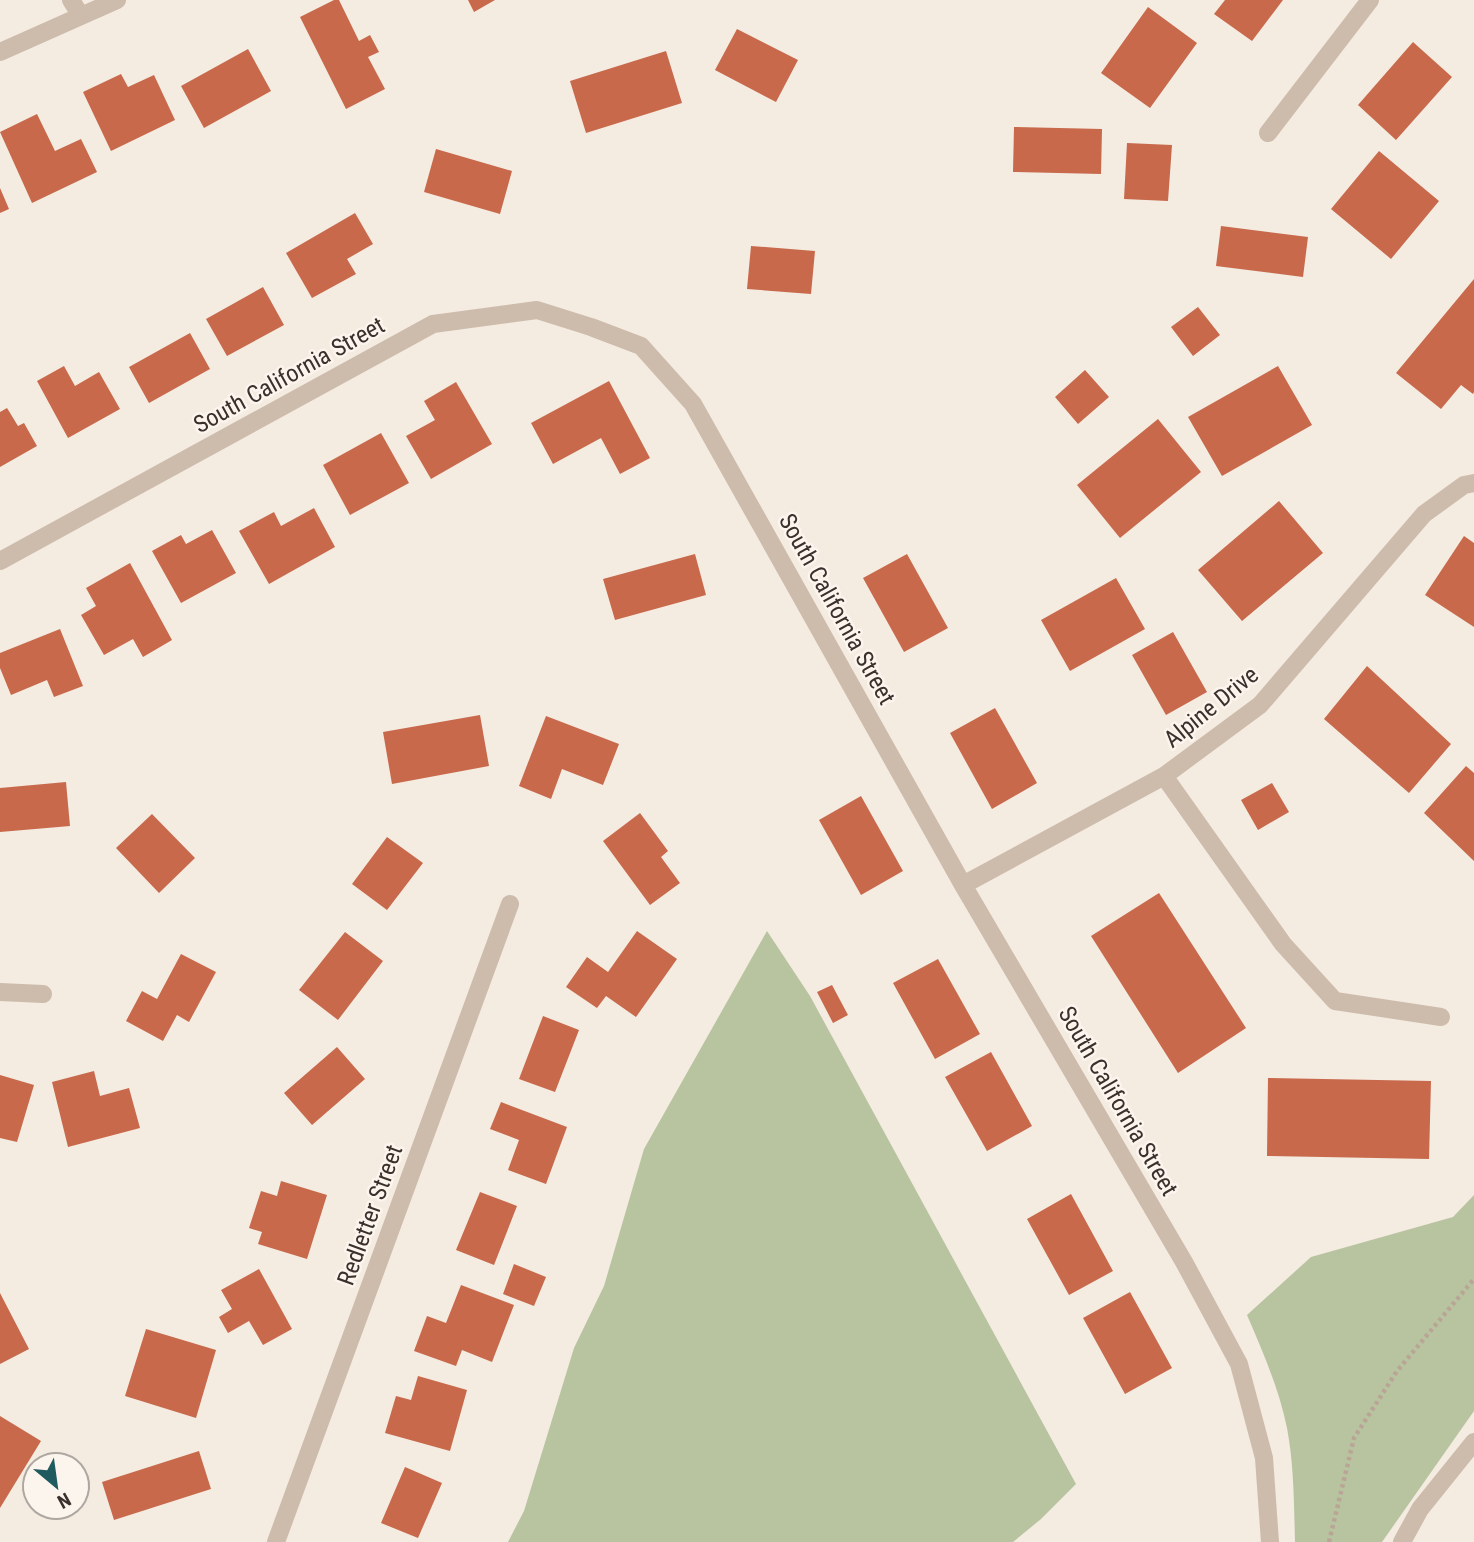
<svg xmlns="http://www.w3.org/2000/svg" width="1474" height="1542" font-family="'Roboto Condensed',sans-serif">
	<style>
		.green { fill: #b8c4a0 }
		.building { fill: #c8694b }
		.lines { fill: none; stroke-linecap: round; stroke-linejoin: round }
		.path { stroke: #b9a596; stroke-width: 4.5; stroke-dasharray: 3.5 3.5; stroke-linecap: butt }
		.minor { stroke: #cdbbac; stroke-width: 18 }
		.labels { text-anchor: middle; stroke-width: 5; stroke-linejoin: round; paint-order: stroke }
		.street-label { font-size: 24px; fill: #3b302b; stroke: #fbf5ee }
	</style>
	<rect width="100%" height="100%" fill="#f4ebe1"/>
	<path class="green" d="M 767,931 L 810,996 L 1076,1484 L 1041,1519 L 1013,1542 L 508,1542 L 524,1511 L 574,1348 L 604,1286 L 644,1149 Z
		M 1474,1195 L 1474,1411 L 1382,1542 L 1295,1542 C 1294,1504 1294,1465 1287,1428 C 1279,1389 1263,1352 1247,1315 L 1311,1257 L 1453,1217 Z"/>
	<path class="building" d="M 334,0 L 339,0 L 359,41 L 370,35 L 379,52 L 368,57 L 385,89 L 346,109 L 300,17 Z
		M 468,0 L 495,0 L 474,12 Z
		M 1225,0 L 1283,0 L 1252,41 L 1214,14 Z
		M 1148,7 L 1197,43 L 1150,108 L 1101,73 Z
		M 737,29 L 798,60 L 776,102 L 715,70 Z
		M 1413,42 L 1452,77 L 1396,140 L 1358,105 Z
		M 248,49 L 271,91 L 204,128 L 181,86 Z
		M 666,51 L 682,103 L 586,133 L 570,81 Z
		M 121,74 L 128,87 L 154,75 L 175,120 L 111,151 L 83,92 Z
		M 37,114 L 55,151 L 81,139 L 97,172 L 32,203 L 0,132 Z
		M 1014,127 L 1102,129 L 1101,174 L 1013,172 Z
		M 1127,143 L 1172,145 L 1168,201 L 1124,199 Z
		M 436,149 L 512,171 L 500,214 L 424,192 Z
		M 1379,151 L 1439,201 L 1391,259 L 1331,209 Z
		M 0,188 L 9,209 L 0,213 Z
		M 355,213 L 373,244 L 347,259 L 356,274 L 312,298 L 286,253 Z
		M 1221,226 L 1308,237 L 1303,277 L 1216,266 Z
		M 751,246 L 815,251 L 811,294 L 747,289 Z
		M 1474,279 L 1474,392 L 1473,394 L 1461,385 L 1441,409 L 1396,373 Z
		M 263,287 L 284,325 L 227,356 L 206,319 Z
		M 1198,307 L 1220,335 L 1193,356 L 1171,327 Z
		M 190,333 L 210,369 L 149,403 L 129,367 Z
		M 64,366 L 75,386 L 99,372 L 120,409 L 68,438 L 37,381 Z
		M 1278,366 L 1312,425 L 1222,476 L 1188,417 Z
		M 1085,370 L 1109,397 L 1078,424 L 1055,397 Z
		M 609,381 L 650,458 L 620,474 L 601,438 L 553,464 L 531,423 Z
		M 456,382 L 492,444 L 431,479 L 406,436 L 435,420 L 424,401 Z
		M 7,408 L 18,426 L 24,423 L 37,446 L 0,467 L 0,412 Z
		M 1158,419 L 1201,472 L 1120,538 L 1077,485 Z
		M 381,433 L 409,483 L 350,515 L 323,465 Z
		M 1279,501 L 1323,553 L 1242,621 L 1198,570 Z
		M 314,508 L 335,547 L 269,584 L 239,531 L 274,512 L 281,526 Z
		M 212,530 L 236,573 L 181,603 L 152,551 L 181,535 L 186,544 Z
		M 1464,536 L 1474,543 L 1474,627 L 1425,595 Z
		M 695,554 L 706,595 L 615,620 L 603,579 Z
		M 907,554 L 948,628 L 904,652 L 863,578 Z
		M 130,563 L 172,640 L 143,657 L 133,639 L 104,655 L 81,615 L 96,606 L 86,588 Z
		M 1116,578 L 1145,629 L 1070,671 L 1041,620 Z
		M 60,629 L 83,686 L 54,697 L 47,680 L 11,695 L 0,668 L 0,653 Z
		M 1173,632 L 1207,692 L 1166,715 L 1132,655 Z
		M 1367,666 L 1451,744 L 1409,793 L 1324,719 Z
		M 995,708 L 1037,783 L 992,809 L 950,733 Z
		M 480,715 L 489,766 L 392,784 L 383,732 Z
		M 546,716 L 619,744 L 603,785 L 562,769 L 551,799 L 519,786 Z
		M 1466,766 L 1474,773 L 1474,861 L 1424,813 Z
		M 66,782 L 70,826 L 0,832 L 0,788 Z
		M 1272,783 L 1289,812 L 1258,830 L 1241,800 Z
		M 861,796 L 903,871 L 861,895 L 819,820 Z
		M 640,813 L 668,851 L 661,857 L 680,883 L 650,905 L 603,841 Z
		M 152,814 L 195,858 L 159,893 L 116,848 Z
		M 387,837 L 423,863 L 387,910 L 352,884 Z
		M 1159,893 L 1246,1028 L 1178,1073 L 1091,936 Z
		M 637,931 L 677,959 L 636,1017 L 606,996 L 597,1008 L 566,987 L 587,957 L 608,972 Z
		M 345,932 L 383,961 L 338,1020 L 299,990 Z
		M 181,954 L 216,972 L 189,1022 L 177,1015 L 163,1041 L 126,1021 L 142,991 L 157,999 Z
		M 938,959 L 980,1034 L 935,1059 L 893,983 Z
		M 832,985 L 848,1015 L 833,1023 L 817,992 Z
		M 543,1016 L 579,1030 L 555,1092 L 519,1079 Z
		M 337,1047 L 365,1079 L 312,1125 L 284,1093 Z
		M 991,1052 L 1032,1126 L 987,1151 L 945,1077 Z
		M 94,1071 L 100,1096 L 129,1088 L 140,1128 L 68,1147 L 52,1082 Z
		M 0,1075 L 34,1085 L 17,1142 L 0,1138 Z
		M 1268,1078 L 1431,1081 L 1429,1159 L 1267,1156 Z
		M 501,1102 L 567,1127 L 546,1184 L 508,1170 L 519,1140 L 490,1129 Z
		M 281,1181 L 327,1195 L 307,1259 L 258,1244 L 262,1232 L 249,1228 L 261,1191 L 277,1196 Z
		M 480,1192 L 517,1206 L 494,1265 L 456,1250 Z
		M 1071,1194 L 1113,1271 L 1069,1295 L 1027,1219 Z
		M 514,1264 L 546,1277 L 534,1306 L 503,1294 Z
		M 259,1269 L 292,1329 L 263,1345 L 249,1321 L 228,1333 L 219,1317 L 232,1309 L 221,1290 Z
		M 461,1285 L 514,1305 L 492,1362 L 462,1350 L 456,1366 L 414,1351 L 427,1316 L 446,1323 Z
		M 1130,1292 L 1172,1368 L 1125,1394 L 1083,1318 Z
		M 0,1293 L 29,1349 L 0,1364 Z
		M 146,1329 L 216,1350 L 196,1418 L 125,1396 Z
		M 418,1376 L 467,1390 L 450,1451 L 385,1433 L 396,1396 L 411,1400 Z
		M 0,1416 L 41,1441 L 0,1508 Z
		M 199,1451 L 211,1489 L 114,1520 L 102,1482 Z
		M 405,1467 L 442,1483 L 418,1538 L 381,1523 Z"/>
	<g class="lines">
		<path class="path" d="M 1329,1542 L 1354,1438 L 1397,1371 L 1474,1279"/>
		<path class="minor" d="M 71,0 L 81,16
			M 0,52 L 117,0
			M 1268,133 L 1370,0
			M 0,561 L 433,324 L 537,310 L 591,327 L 641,346 L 693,404 L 963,885 L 1184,1262 L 1239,1364 L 1264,1458 L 1270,1542
			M 1164,776 L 1283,944 L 1335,1001 L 1441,1017
			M 963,885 L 1164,776 L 1260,705 L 1424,514 L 1464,485 L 1474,483
			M 0,992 L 43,994
			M 276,1542 L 510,904
			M 1402,1542 L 1420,1509 L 1474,1442"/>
	</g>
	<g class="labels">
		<g class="street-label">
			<text transform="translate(289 375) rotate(-29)" y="8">South California Street</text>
			<text transform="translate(837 609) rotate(61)" y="8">South California Street</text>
			<text transform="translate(1211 707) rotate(-39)" y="8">Alpine Drive</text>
			<text transform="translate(1118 1101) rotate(60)" y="8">South California Street</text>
			<text transform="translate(370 1215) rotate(-70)" y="8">Redletter Street</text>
		</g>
	</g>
	<g transform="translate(56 1486) rotate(151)"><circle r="33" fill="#fbf5ee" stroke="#aea6a0" stroke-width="2"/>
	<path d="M0-5L12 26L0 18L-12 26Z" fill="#1f5a5e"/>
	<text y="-10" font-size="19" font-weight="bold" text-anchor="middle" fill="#3b302b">N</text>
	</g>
</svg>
